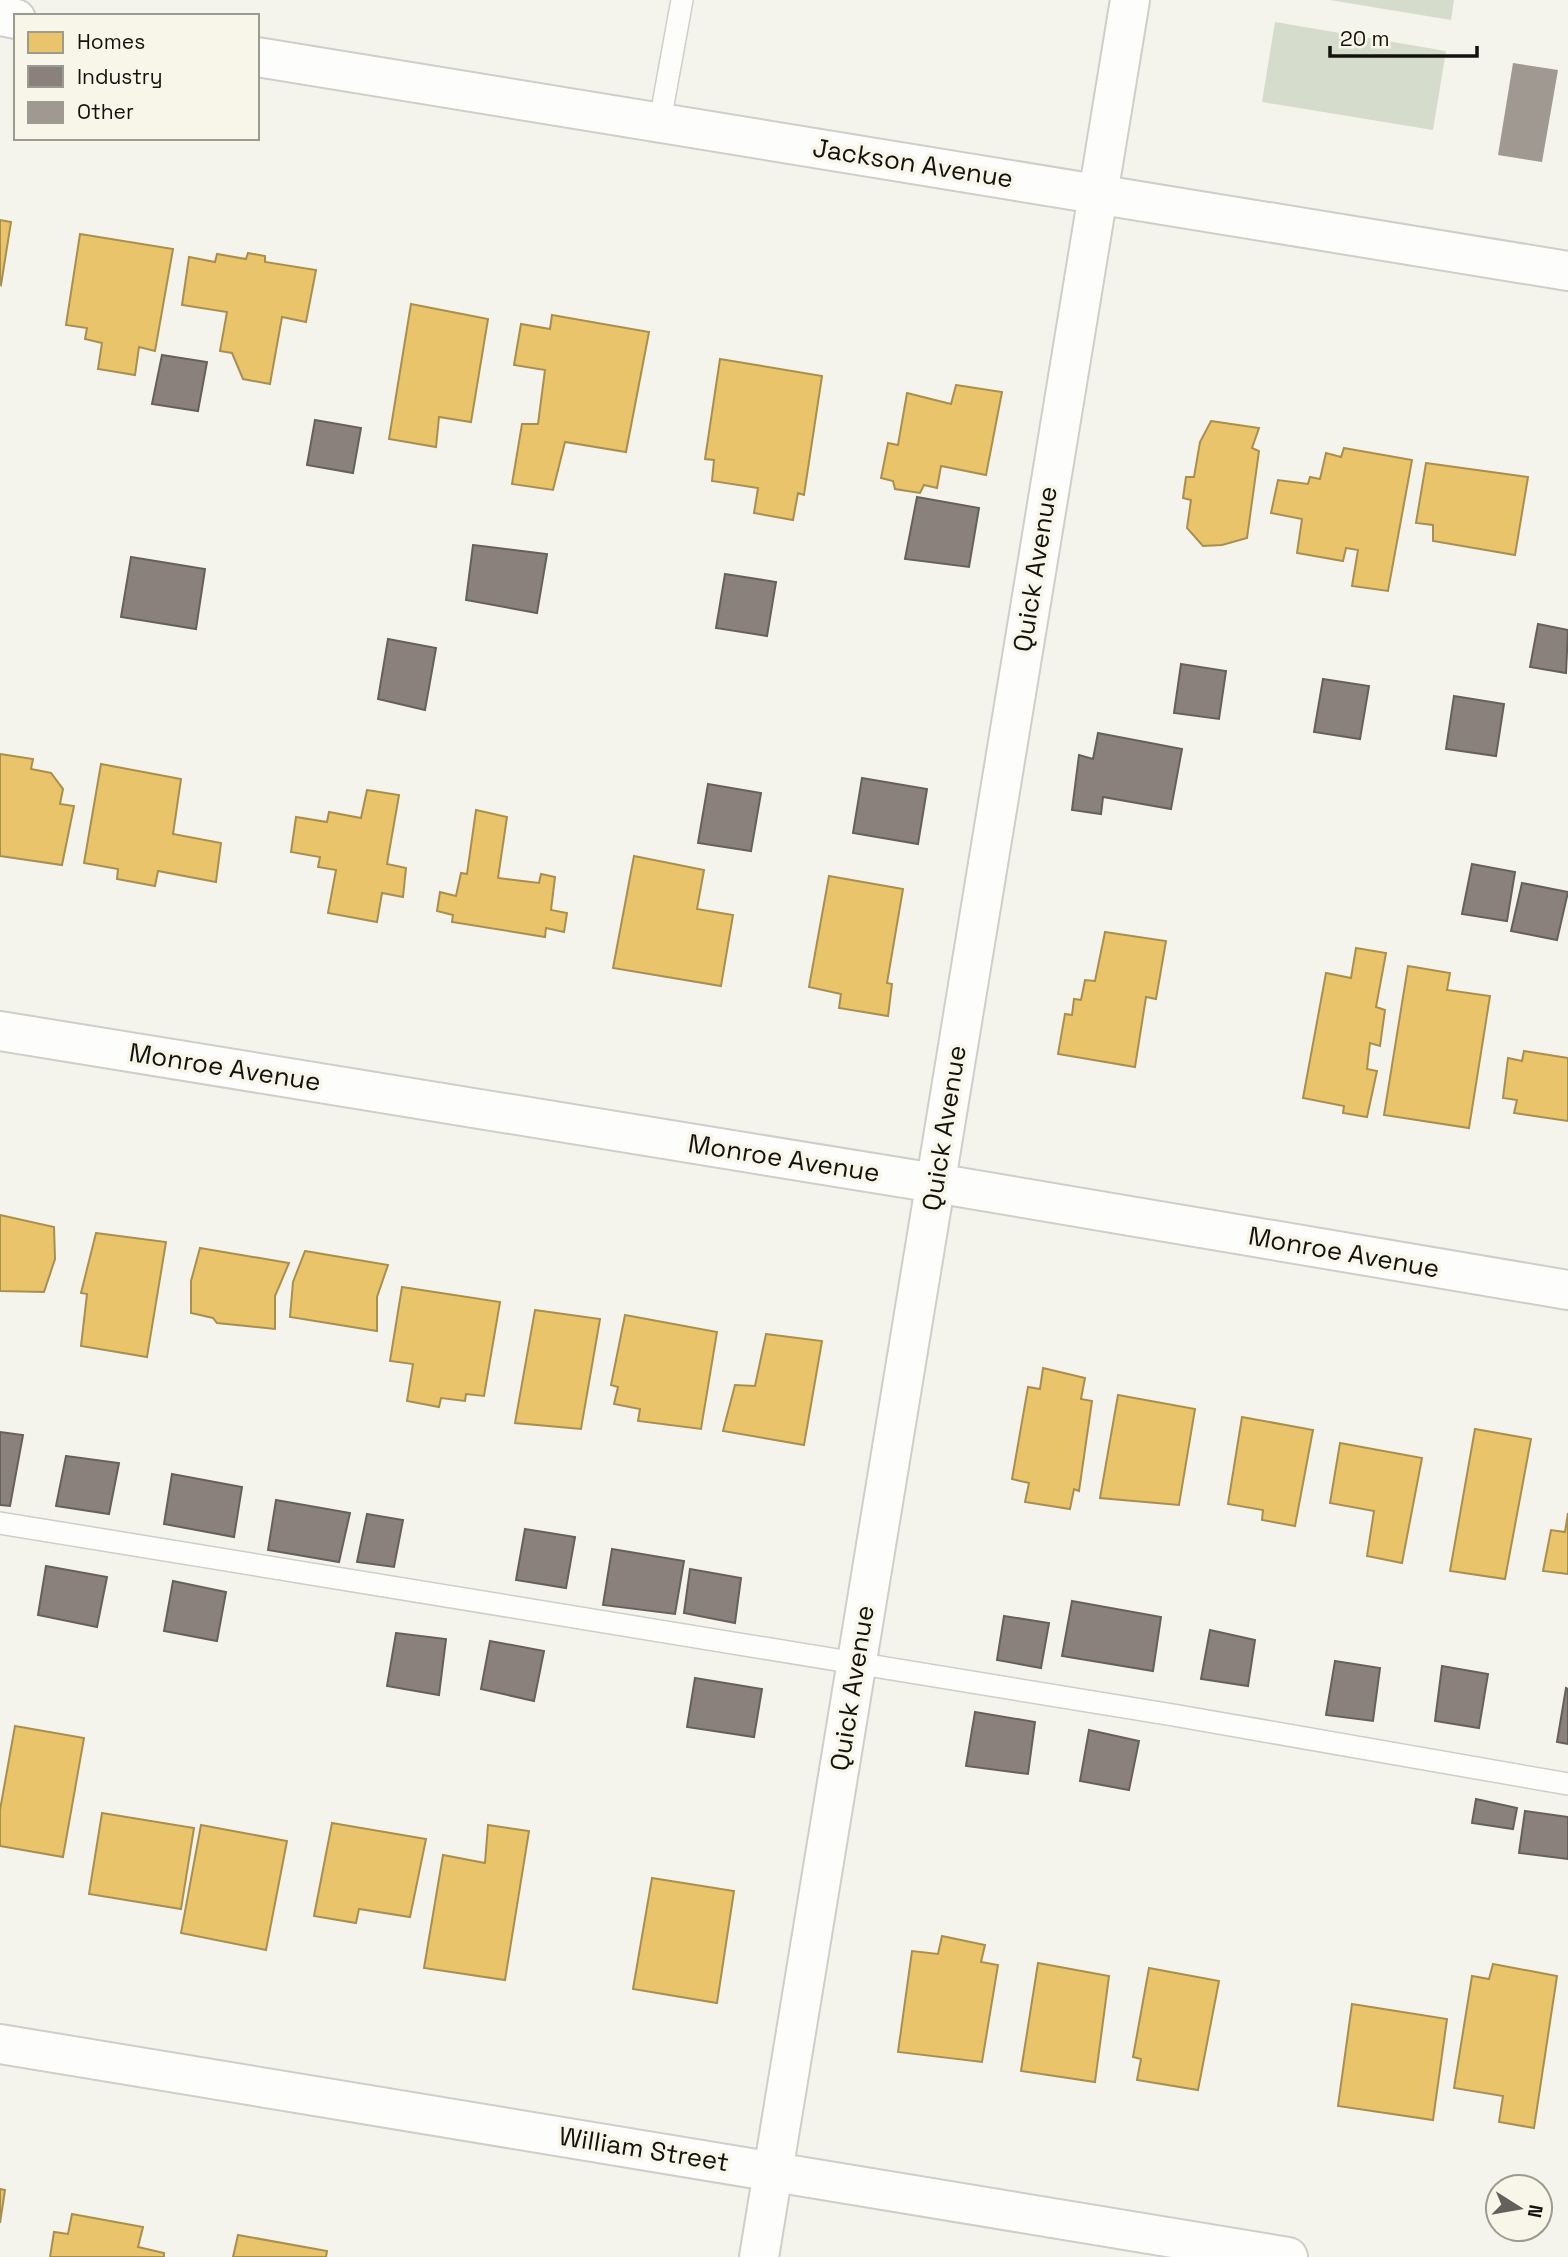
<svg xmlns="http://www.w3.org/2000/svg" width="1568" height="2257" font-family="'Space Grotesk',sans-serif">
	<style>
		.green { fill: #d5dccc }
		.homes { fill: #e9c46a; stroke: #a98f4e; stroke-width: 2 }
		.industry { fill: #8a817c; stroke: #66605b; stroke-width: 2 }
		.building { fill: #9f9991 }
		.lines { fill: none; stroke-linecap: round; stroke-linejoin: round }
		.service-casing { stroke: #cfcec9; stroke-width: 24 }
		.minor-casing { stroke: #cfcec9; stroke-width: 42 }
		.service { stroke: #fdfdfc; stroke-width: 21 }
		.minor { stroke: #fdfdfc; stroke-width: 38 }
		.labels { text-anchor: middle; stroke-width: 7; stroke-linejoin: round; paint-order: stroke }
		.street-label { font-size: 26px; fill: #13120e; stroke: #f8f6e9 }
	</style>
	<rect width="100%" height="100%" fill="#f4f3ec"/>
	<path class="green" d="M 1330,0 L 1454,0 L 1451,20 Z
		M 1275,22 L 1446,51 L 1433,130 L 1262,102 Z"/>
	<path class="homes" d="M 0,220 L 11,222 L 1,285 L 0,284 Z
		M 80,234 L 173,249 L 155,351 L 139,347 L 135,375 L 98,369 L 102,343 L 85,339 L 87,328 L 66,325 Z
		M 248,253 L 265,256 L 265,262 L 316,270 L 306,322 L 282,317 L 270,384 L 243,379 L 232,353 L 220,351 L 227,312 L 182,305 L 189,257 L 215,262 L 217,254 L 246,259 Z
		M 411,304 L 488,319 L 471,422 L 439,417 L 436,447 L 389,439 Z
		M 552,315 L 649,332 L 626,452 L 565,442 L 553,490 L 512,484 L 522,424 L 538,424 L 545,370 L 514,365 L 521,324 L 550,329 Z
		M 720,359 L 822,376 L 804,495 L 798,493 L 793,520 L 754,513 L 758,488 L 712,481 L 714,460 L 705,459 Z
		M 956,385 L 1002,392 L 986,475 L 941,466 L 937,488 L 924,485 L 920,493 L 895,489 L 893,481 L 881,478 L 888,443 L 898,445 L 907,393 L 951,404 Z
		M 1211,421 L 1259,428 L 1252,448 L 1259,451 L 1247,538 L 1222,545 L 1203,546 L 1187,528 L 1191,500 L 1183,498 L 1186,477 L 1194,477 L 1200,442 Z
		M 1344,448 L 1412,460 L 1388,591 L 1352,586 L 1358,550 L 1346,548 L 1343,561 L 1297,553 L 1302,519 L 1271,513 L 1278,480 L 1308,484 L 1310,477 L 1320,479 L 1326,453 L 1341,457 Z
		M 1426,463 L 1528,477 L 1515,555 L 1433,541 L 1433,525 L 1416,523 Z
		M 0,754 L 33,759 L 31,769 L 51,773 L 63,789 L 60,804 L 74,806 L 62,865 L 0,856 Z
		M 101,764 L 181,779 L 173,834 L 221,843 L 216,882 L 158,871 L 155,886 L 117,879 L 118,869 L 84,863 Z
		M 367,790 L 399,795 L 387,864 L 406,868 L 403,897 L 382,893 L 377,922 L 328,913 L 336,870 L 318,867 L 320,857 L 291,852 L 296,817 L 327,822 L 329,812 L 361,818 Z
		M 476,810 L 507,817 L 498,878 L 539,883 L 541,874 L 555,877 L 551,910 L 567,913 L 564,932 L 546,928 L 545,937 L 452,922 L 453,915 L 437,911 L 440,892 L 456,896 L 461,873 L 467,874 Z
		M 634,856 L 704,870 L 697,909 L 733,915 L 721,986 L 613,968 Z
		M 829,876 L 903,889 L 887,983 L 892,984 L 888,1016 L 839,1008 L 841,994 L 809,987 Z
		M 1105,932 L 1166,941 L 1156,999 L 1146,997 L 1135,1067 L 1058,1054 L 1065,1014 L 1072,1015 L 1074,999 L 1081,1000 L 1085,980 L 1095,981 Z
		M 1356,948 L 1386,953 L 1376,1007 L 1385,1010 L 1380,1046 L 1370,1043 L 1367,1069 L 1377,1071 L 1367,1117 L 1343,1113 L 1344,1106 L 1303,1098 L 1326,973 L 1351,978 Z
		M 1408,966 L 1450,973 L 1447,990 L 1490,996 L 1469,1128 L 1384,1115 Z
		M 1524,1051 L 1568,1058 L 1568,1121 L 1514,1113 L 1517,1100 L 1503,1098 L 1508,1058 L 1522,1061 Z
		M 0,1215 L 54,1227 L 55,1259 L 44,1292 L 0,1291 Z
		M 96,1233 L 166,1242 L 147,1357 L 81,1346 L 87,1294 L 81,1293 Z
		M 200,1248 L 289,1263 L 275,1296 L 275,1329 L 217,1323 L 213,1318 L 191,1313 L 191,1281 Z
		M 305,1251 L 388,1265 L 377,1297 L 377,1331 L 290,1317 L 293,1282 Z
		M 402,1287 L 500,1302 L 484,1396 L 466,1394 L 465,1401 L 441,1398 L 439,1407 L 407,1401 L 413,1364 L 390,1361 Z
		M 535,1310 L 600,1319 L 581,1429 L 515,1423 Z
		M 625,1315 L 717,1332 L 701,1429 L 638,1421 L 640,1409 L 614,1404 L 618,1387 L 611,1385 Z
		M 766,1334 L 822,1341 L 804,1445 L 723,1431 L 735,1385 L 755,1386 Z
		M 1043,1368 L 1085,1378 L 1081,1399 L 1092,1401 L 1079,1491 L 1074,1489 L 1070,1509 L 1025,1502 L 1029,1483 L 1012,1479 L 1028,1387 L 1040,1389 Z
		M 1118,1395 L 1195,1409 L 1179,1505 L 1100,1498 Z
		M 1242,1417 L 1313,1430 L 1295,1526 L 1262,1520 L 1263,1510 L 1228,1504 Z
		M 1475,1429 L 1531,1439 L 1505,1579 L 1450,1571 Z
		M 1340,1443 L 1422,1458 L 1402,1563 L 1367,1556 L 1374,1511 L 1330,1503 Z
		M 1568,1513 L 1568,1574 L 1543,1571 L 1551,1530 L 1565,1532 Z
		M 15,1726 L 84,1738 L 63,1857 L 0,1846 L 0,1810 Z
		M 102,1813 L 194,1828 L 181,1909 L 89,1894 Z
		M 332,1823 L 426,1839 L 410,1917 L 359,1909 L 356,1923 L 314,1916 Z
		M 201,1825 L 287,1841 L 266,1950 L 181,1933 Z
		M 488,1825 L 529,1831 L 505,1980 L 424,1968 L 443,1855 L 485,1863 Z
		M 652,1878 L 734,1891 L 717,2003 L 633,1989 Z
		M 942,1936 L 985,1945 L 981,1962 L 998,1965 L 982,2062 L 898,2052 L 912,1951 L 938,1954 Z
		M 1038,1963 L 1109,1976 L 1095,2082 L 1021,2071 Z
		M 1493,1964 L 1557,1976 L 1534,2128 L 1499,2122 L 1503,2096 L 1454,2088 L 1472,1976 L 1489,1979 Z
		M 1149,1968 L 1219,1981 L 1198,2090 L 1137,2080 L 1141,2059 L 1133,2057 Z
		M 1352,2004 L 1447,2019 L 1433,2120 L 1338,2106 Z
		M 0,2189 L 5,2190 L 0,2223 Z
		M 72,2214 L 143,2227 L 138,2247 L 164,2253 L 164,2257 L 50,2257 L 54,2232 L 68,2234 Z
		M 238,2235 L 327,2251 L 326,2257 L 233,2257 Z"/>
	<path class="industry" d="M 162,355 L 207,362 L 198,411 L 152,404 Z
		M 315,420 L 361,428 L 353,473 L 307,465 Z
		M 917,497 L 979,508 L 969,567 L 905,559 Z
		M 473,545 L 547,554 L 537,613 L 466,600 Z
		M 131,557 L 205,569 L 196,629 L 121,617 Z
		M 725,574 L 776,582 L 767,636 L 716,628 Z
		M 1538,624 L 1568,630 L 1566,673 L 1530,667 Z
		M 388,639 L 436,648 L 425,710 L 378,699 Z
		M 1181,664 L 1226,671 L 1219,719 L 1174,713 Z
		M 1323,679 L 1369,686 L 1360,739 L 1314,732 Z
		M 1454,696 L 1504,704 L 1496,756 L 1446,749 Z
		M 1098,733 L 1182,749 L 1171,809 L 1103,797 L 1101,814 L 1072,810 L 1079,755 L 1093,759 Z
		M 862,778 L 927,789 L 918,844 L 853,833 Z
		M 708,784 L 761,793 L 751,851 L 698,843 Z
		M 1472,864 L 1515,872 L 1507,921 L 1462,914 Z
		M 1522,883 L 1568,892 L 1557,940 L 1511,931 Z
		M 0,1432 L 23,1435 L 10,1506 L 0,1505 Z
		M 66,1456 L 119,1463 L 109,1514 L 56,1506 Z
		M 172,1474 L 242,1487 L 234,1537 L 164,1524 Z
		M 276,1500 L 350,1513 L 339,1562 L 268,1550 Z
		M 367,1514 L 403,1520 L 394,1567 L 357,1562 Z
		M 525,1529 L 575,1537 L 566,1588 L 516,1580 Z
		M 612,1549 L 684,1561 L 675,1614 L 603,1605 Z
		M 46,1566 L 107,1577 L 97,1627 L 38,1615 Z
		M 690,1569 L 741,1578 L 735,1623 L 684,1613 Z
		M 173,1581 L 226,1592 L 217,1641 L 164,1631 Z
		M 1072,1601 L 1161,1617 L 1153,1671 L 1062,1656 Z
		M 1004,1616 L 1049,1623 L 1041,1668 L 997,1660 Z
		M 1210,1630 L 1255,1640 L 1248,1686 L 1201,1679 Z
		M 396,1633 L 446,1639 L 439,1695 L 387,1686 Z
		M 490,1641 L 544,1651 L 534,1701 L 481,1689 Z
		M 1335,1661 L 1380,1668 L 1373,1721 L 1326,1715 Z
		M 1442,1666 L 1488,1674 L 1479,1728 L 1435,1721 Z
		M 695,1678 L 762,1689 L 754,1737 L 687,1727 Z
		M 1566,1688 L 1568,1689 L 1568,1744 L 1557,1742 Z
		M 975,1712 L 1035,1722 L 1028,1774 L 966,1766 Z
		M 1089,1730 L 1139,1741 L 1129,1790 L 1080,1781 Z
		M 1476,1799 L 1517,1808 L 1513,1829 L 1472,1823 Z
		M 1525,1811 L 1568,1817 L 1568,1859 L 1519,1853 Z"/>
	<path class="building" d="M 1513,63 L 1558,70 L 1542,162 L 1498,155 Z"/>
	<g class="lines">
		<g class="service-casing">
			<path id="service" d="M 660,121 L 682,0
				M 0,1523 L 1173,1715 L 1568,1784"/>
		</g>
		<g class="minor-casing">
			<path id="minor" d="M 0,16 L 16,19
				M 257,57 L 1568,271
				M 0,1031 L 935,1183 L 1568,1290
				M 0,2044 L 1288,2257
				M 759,2257 L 1130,0"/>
		</g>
		<use href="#service" class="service"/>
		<use href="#minor" class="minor"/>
	</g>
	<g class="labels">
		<g class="street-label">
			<text transform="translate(913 163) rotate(9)" y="9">Jackson Avenue</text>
			<text transform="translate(1035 569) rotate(-81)" y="9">Quick Avenue</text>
			<text transform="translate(225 1067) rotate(9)" y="9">Monroe Avenue</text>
			<text transform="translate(944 1128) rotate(-81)" y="9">Quick Avenue</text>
			<text transform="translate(784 1158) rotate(9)" y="9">Monroe Avenue</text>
			<text transform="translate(1344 1252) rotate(10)" y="9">Monroe Avenue</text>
			<text transform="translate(852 1688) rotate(-81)" y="9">Quick Avenue</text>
			<text transform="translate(644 2149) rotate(9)" y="9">William Street</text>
		</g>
	</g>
	<rect x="14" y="14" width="245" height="126" fill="#f8f6e9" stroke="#9c9b91" stroke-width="2"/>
	<rect x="28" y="32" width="35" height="21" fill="#e9c46a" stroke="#9c9b91" stroke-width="2"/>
	<text x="77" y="49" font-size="21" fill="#13120e">Homes</text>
	<rect x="28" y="66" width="35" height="21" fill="#8a817c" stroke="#9c9b91" stroke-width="2"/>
	<text x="77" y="84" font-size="21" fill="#13120e">Industry</text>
	<rect x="28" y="102" width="35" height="21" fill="#9f9991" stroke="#9c9b91" stroke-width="2"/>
	<text x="77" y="119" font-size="21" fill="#13120e">Other</text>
	<g transform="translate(1519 2208) rotate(101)"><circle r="33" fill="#f8f6e9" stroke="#9c9b91" stroke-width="2"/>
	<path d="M0-5L12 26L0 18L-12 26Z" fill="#62615c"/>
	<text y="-10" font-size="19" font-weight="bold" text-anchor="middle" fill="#13120e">N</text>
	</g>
	<path d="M1330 46v10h147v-10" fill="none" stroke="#13120e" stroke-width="3.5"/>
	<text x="1340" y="46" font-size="21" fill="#13120e" stroke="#f8f6e9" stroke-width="5" paint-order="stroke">20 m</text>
</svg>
